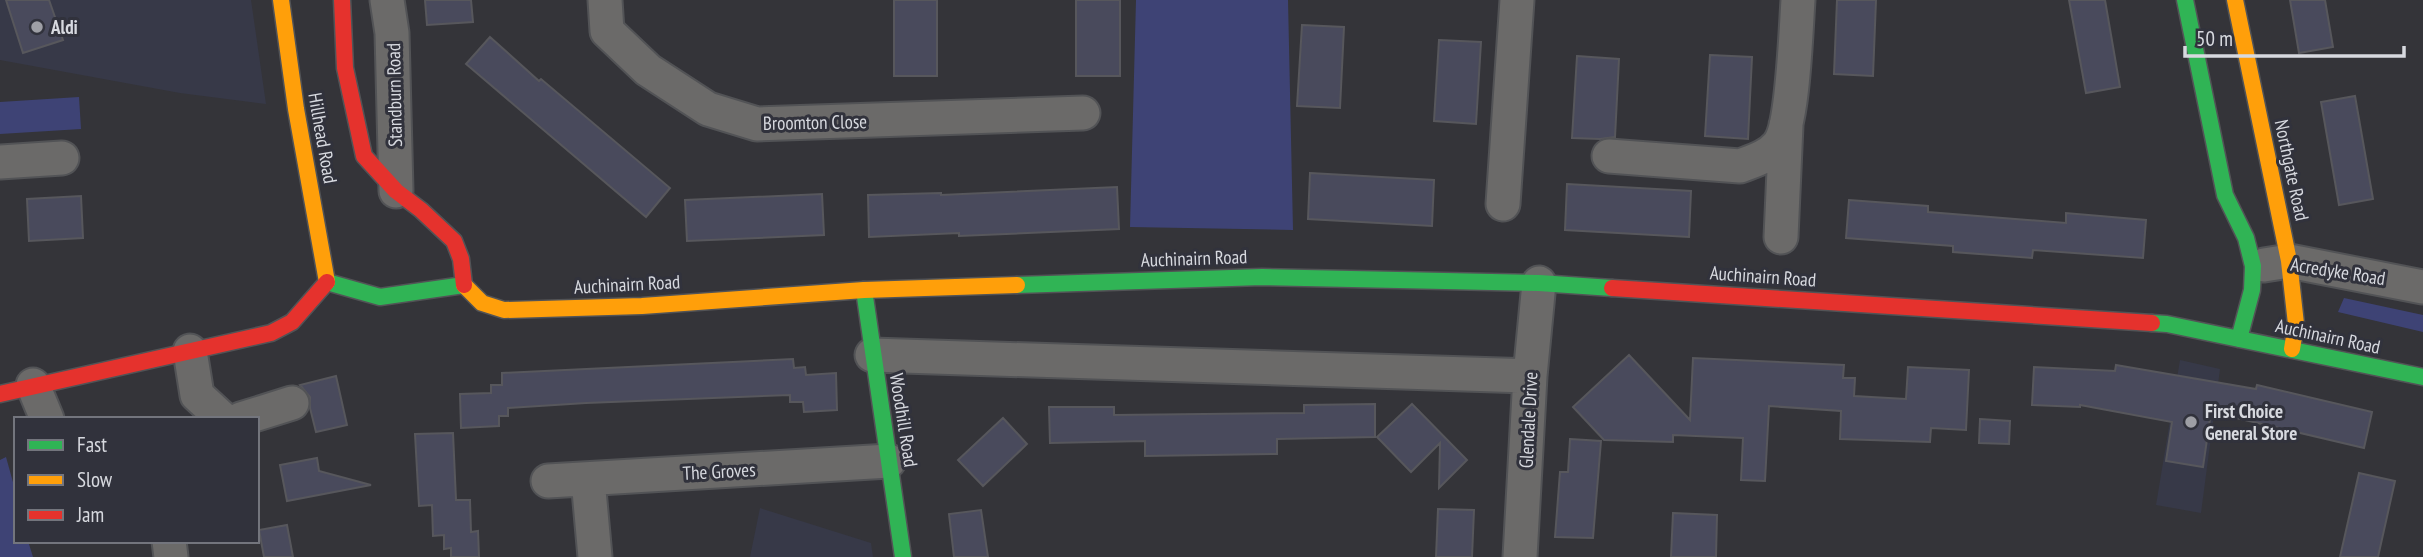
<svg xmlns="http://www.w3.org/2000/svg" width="2423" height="557" font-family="'PT Sans Narrow',sans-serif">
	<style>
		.built { fill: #373948 }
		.green { fill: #3e4375 }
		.building { fill: #494a5c; stroke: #57575c; stroke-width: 2 }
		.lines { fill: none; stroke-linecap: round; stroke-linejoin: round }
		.street-casing { stroke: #525356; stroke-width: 37 }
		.fast-casing { stroke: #525356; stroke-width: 19 }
		.slow-casing { stroke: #525356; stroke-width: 19 }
		.jam-casing { stroke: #525356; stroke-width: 19 }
		.street { stroke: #6b6a69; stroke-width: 33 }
		.fast { stroke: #30b455; stroke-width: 16 }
		.slow { stroke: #ff9f0a; stroke-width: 16 }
		.jam { stroke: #e5322d; stroke-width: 16 }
		.poi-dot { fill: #9e9fa5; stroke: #31323c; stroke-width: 2.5 }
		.labels { text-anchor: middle; stroke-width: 6; stroke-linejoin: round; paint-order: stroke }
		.poi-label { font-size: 19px; font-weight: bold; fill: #d7d9df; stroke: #31323c; text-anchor: start }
		.street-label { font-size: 19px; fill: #d7d9df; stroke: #31323c }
	</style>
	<rect width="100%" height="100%" fill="#343439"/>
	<path class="built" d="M 0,0 L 251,0 L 266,104 L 180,93 L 0,60 Z
		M 2180,360 L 2220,369 L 2201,513 L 2156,505 Z
		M 760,508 L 871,543 L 873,557 L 750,557 Z"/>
	<path class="green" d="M 1136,0 L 1288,0 L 1293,230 L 1130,227 Z
		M 79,97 L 81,129 L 0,134 L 0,102 Z
		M 2344,298 L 2423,315 L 2423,332 L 2338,312 Z
		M 6,457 L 16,493 L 16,541 L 28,541 L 33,557 L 0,557 L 0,460 Z"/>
	<path class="building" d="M 6,0 L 49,0 L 63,40 L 23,53 Z
		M 425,0 L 471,0 L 473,22 L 427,25 Z
		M 894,0 L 937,0 L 937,76 L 894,76 Z
		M 1076,0 L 1120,0 L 1120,76 L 1076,76 Z
		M 1837,0 L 1876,0 L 1873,76 L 1834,74 Z
		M 2069,0 L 2105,0 L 2120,87 L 2086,93 Z
		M 2290,0 L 2325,0 L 2333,47 L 2299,53 Z
		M 1302,25 L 1344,27 L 1340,108 L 1297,106 Z
		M 490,37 L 539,81 L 541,79 L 670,188 L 646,217 L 466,64 Z
		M 1439,40 L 1481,42 L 1476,124 L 1434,121 Z
		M 1710,55 L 1752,57 L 1748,139 L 1705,136 Z
		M 1577,56 L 1619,59 L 1615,137 L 1600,139 L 1572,138 Z
		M 2355,96 L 2373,199 L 2339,205 L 2321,102 Z
		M 1310,173 L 1434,180 L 1432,226 L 1308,219 Z
		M 1567,184 L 1691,191 L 1689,237 L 1565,230 Z
		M 1117,187 L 1119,229 L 959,236 L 959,233 L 869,237 L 868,195 L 941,193 L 941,195 Z
		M 822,194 L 824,235 L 687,241 L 685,200 Z
		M 81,196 L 83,238 L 29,241 L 27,199 Z
		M 1849,200 L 1928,206 L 1928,212 L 2066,223 L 2066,213 L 2146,220 L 2143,258 L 2033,250 L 2032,258 L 1953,252 L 1953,246 L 1846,238 Z
		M 1629,355 L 1690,420 L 1693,358 L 1844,365 L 1843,378 L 1855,378 L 1854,396 L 1906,399 L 1908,367 L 1969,370 L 1966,430 L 1931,428 L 1930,442 L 1840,439 L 1841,411 L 1769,406 L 1765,481 L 1741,480 L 1743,438 L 1673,435 L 1673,442 L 1604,440 L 1573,407 Z
		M 793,359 L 794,368 L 805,367 L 806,375 L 836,373 L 837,410 L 804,412 L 803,402 L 790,402 L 790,395 L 586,403 L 508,408 L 508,416 L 499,416 L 499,426 L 461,428 L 460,394 L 491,393 L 491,385 L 502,385 L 502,373 Z
		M 2116,365 L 2256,389 L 2257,385 L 2372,412 L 2364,448 L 2211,412 L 2203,467 L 2166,461 L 2172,422 L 2080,405 L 2080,407 L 2032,405 L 2034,367 L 2115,371 Z
		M 336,376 L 347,425 L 316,432 L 310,408 L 310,397 L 300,385 Z
		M 1375,404 L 1375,437 L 1277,439 L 1277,454 L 1145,456 L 1145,441 L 1050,443 L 1049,407 L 1114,407 L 1114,415 L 1304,413 L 1304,405 Z
		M 1412,404 L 1467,460 L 1439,488 L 1440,443 L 1411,472 L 1377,437 Z
		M 1003,418 L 1027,444 L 983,486 L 958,460 Z
		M 1980,419 L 2010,421 L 2009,444 L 1979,443 Z
		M 453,433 L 456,500 L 470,500 L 471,532 L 478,531 L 479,557 L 451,557 L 451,548 L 444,549 L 444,535 L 433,536 L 432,505 L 419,506 L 415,434 Z
		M 1570,439 L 1601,441 L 1593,538 L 1555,537 L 1560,472 L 1568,472 Z
		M 317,458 L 319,471 L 371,485 L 287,501 L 280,465 Z
		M 2359,473 L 2395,481 L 2378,557 L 2340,557 Z
		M 1438,509 L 1474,510 L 1472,557 L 1436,557 Z
		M 981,510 L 988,557 L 954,557 L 949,514 Z
		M 1673,513 L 1717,515 L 1716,557 L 1671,557 Z
		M 287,525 L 293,557 L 264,557 L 259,530 Z"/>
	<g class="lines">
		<g class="street-casing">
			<path id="street" d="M 387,0 L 392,33 L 396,191
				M 605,0 L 607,31 L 648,70 L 708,109 L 757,124 L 1083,113
				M 1609,156 L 1740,166 C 1753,161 1768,157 1778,145 C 1793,127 1796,28 1798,0
				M 0,162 L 62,158
				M 1503,204 L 1517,0
				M 1781,237 L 1786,125
				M 2264,265 L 2289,261 L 2423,287
				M 190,351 L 197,395 L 223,419
				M 872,355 L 1530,376
				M 33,385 L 47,419
				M 241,419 L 292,403
				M 588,479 L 595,557
				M 548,481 L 889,461
				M 169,541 L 171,557
				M 1520,557 L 1530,376 L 1539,283"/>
		</g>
		<g class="fast-casing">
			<path id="fast" d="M 2185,0 L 2225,195 L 2246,238 L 2253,266 L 2252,290 L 2239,339
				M 327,282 L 380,297 L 464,285
				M 1017,285 L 1262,277 L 1539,283 L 1612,288
				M 864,290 L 903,557
				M 2152,323 L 2167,324 L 2423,377"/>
		</g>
		<g class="slow-casing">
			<path id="slow" d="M 281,0 L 296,109 L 327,282
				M 2235,0 L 2289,261 L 2296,324 L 2292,349
				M 464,285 L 482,303 L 504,310 L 642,306 L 864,290 L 1017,285"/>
		</g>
		<g class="jam-casing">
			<path id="jam" d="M 342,0 L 345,68 L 364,156 L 396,191 L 421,210 L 454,241 L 461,259 L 464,285
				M 1612,288 L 2152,323
				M 0,394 L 271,333 L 292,322 L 327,282"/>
		</g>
		<use href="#street" class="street"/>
		<use href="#fast" class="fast"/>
		<use href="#slow" class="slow"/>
		<use href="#jam" class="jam"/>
	</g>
	<g class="poi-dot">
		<circle cx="37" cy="27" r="7"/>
		<circle cx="2191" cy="422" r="7"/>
	</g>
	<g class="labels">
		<g class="poi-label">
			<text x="51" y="34">Aldi</text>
			<text x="2205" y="418">First Choice<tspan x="2205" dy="22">General Store</tspan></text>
		</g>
		<g class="street-label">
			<text transform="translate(394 95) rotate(-91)" y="7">Standburn Road</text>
			<text transform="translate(815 122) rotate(-1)" y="7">Broomton Close</text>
			<text transform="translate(323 138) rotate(80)" y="7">Hillhead Road</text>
			<text transform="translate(2292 170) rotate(78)" y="7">Northgate Road</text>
			<text transform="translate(1194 258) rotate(-2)" y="7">Auchinairn Road</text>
			<text transform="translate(2338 271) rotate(9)" y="7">Acredyke Road</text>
			<text transform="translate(1763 276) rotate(4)" y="7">Auchinairn Road</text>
			<text transform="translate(627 284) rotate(-3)" y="7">Auchinairn Road</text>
			<text transform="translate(2328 336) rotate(12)" y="7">Auchinairn Road</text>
			<text transform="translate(904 420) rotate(81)" y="7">Woodhill Road</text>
			<text transform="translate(1528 420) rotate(-87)" y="7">Glendale Drive</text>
			<text transform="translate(719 471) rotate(-3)" y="7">The Groves</text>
		</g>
	</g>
	<rect x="14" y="417" width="245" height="126" fill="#31323c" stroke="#73757d" stroke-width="2"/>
	<rect x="28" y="440" width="35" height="10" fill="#30b455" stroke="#73757d" stroke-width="2"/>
	<text x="77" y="452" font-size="21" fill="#d7d9df">Fast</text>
	<rect x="28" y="475" width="35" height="10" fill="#ff9f0a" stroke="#73757d" stroke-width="2"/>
	<text x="77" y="487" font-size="21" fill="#d7d9df">Slow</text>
	<rect x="28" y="510" width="35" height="10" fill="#e5322d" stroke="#73757d" stroke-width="2"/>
	<text x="77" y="522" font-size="21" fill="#d7d9df">Jam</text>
	<path d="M2185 46v10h219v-10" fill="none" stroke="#d7d9df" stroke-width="3.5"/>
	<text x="2196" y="46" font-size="21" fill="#d7d9df" stroke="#31323c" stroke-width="5" paint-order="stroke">50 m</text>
</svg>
